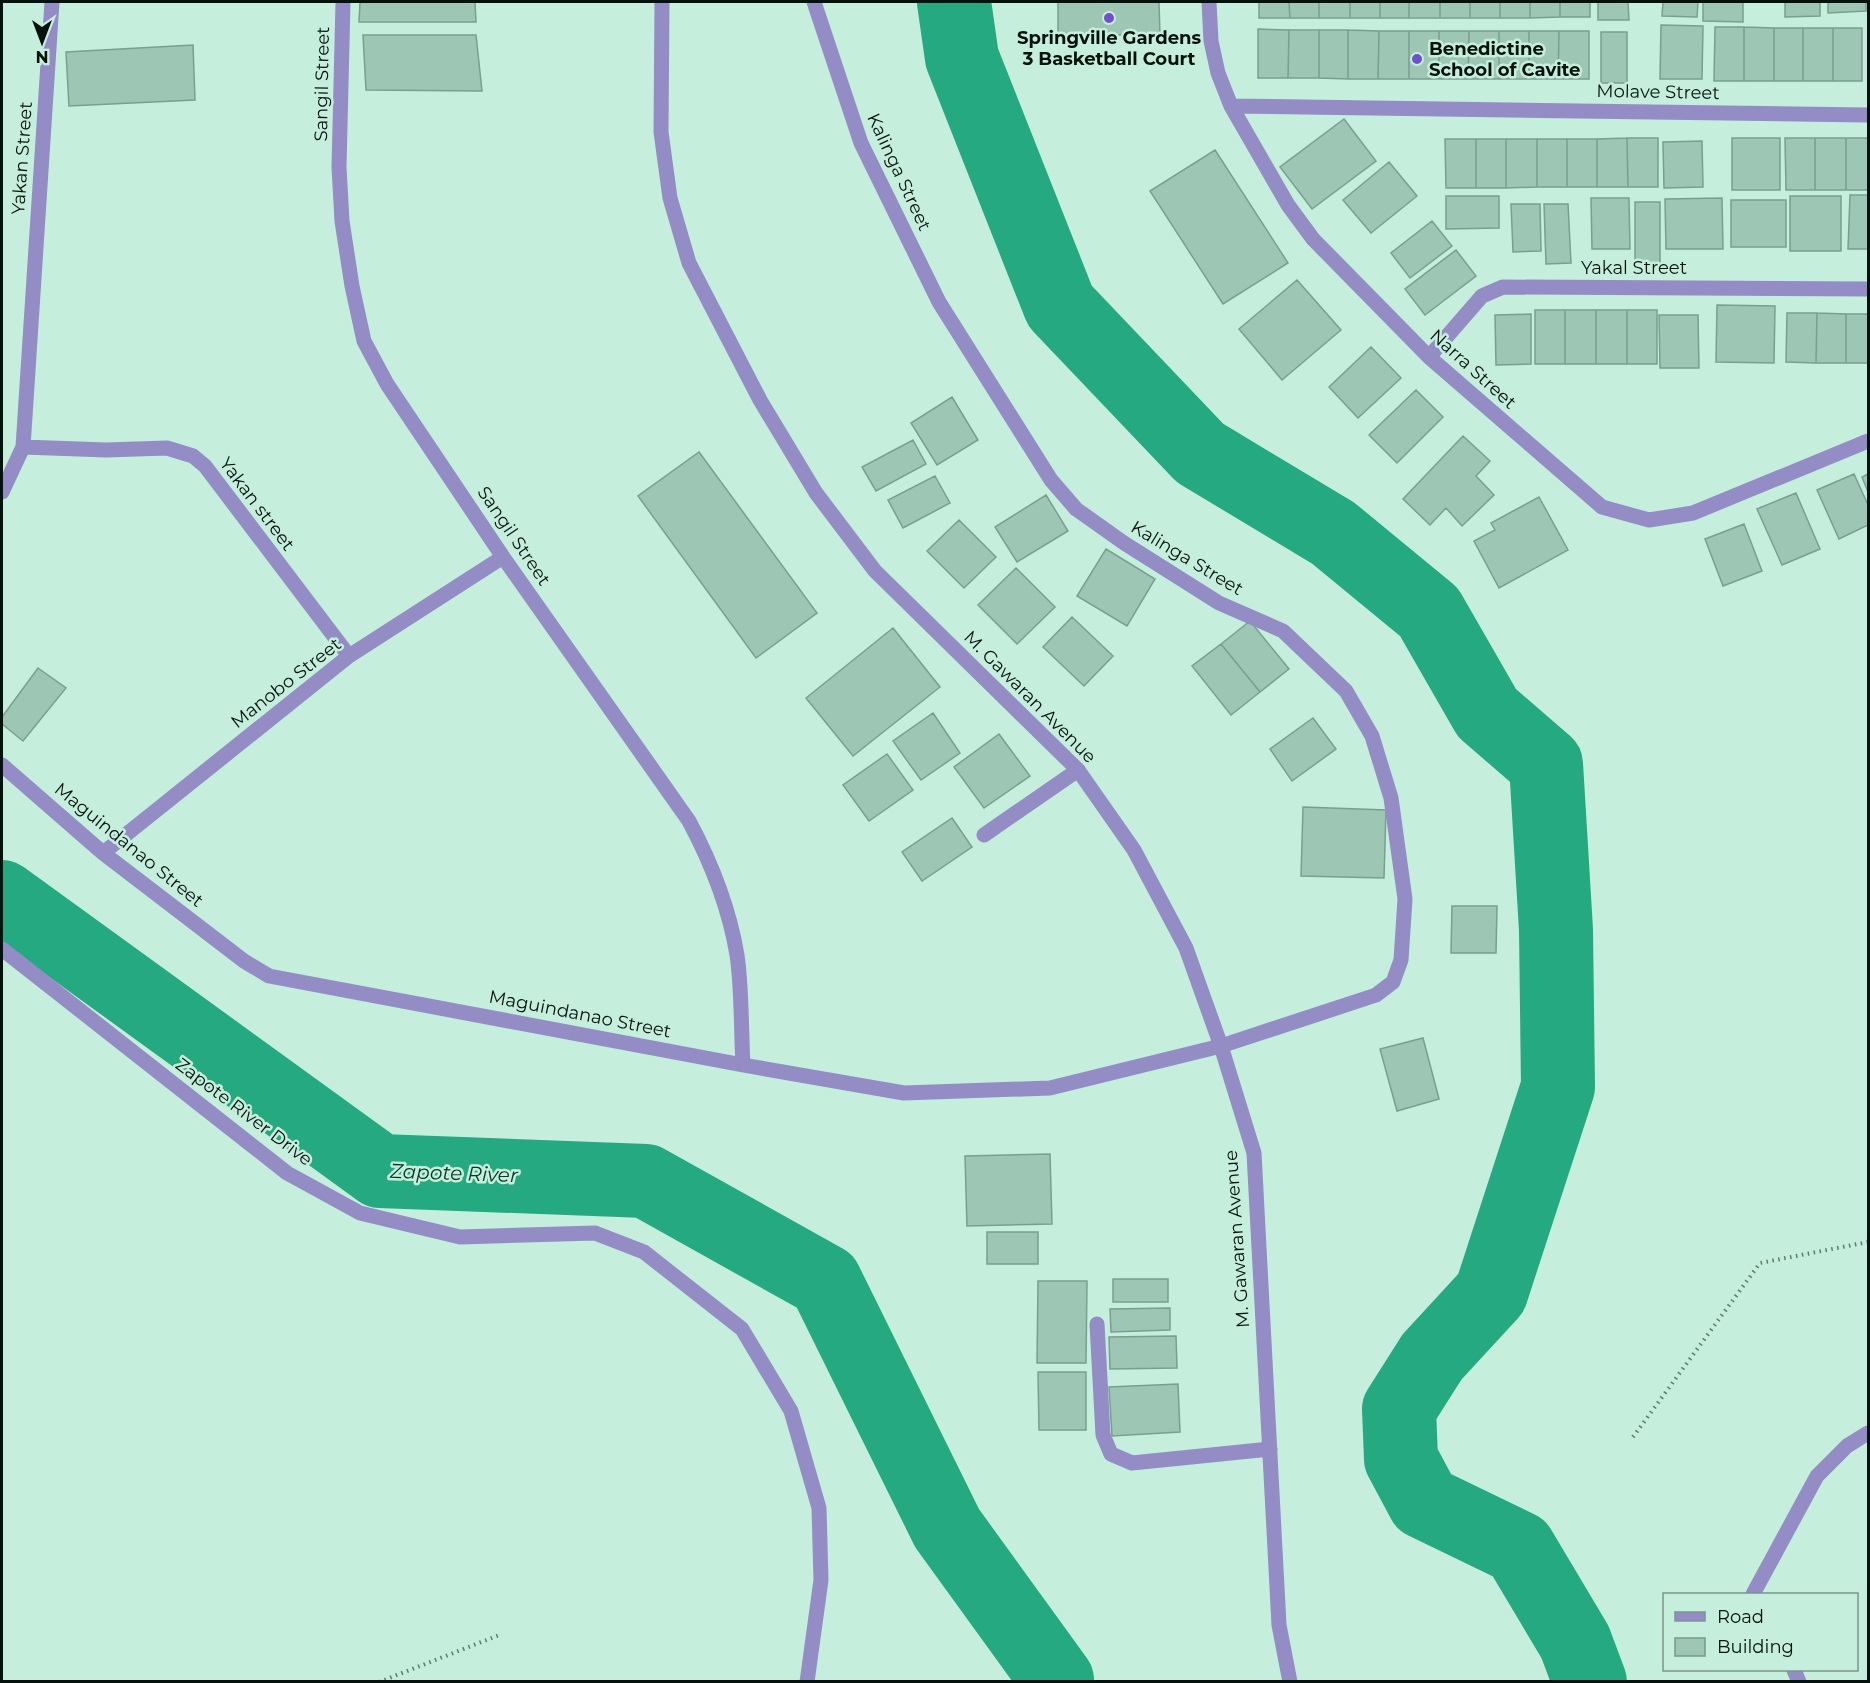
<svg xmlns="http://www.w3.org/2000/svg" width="1870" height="1683" font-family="Montserrat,sans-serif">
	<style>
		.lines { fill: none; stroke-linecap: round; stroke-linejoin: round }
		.river { stroke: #25a980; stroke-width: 74 }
		.building { fill: #9ec6b5; stroke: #799f8f; stroke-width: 1.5 }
		.path { stroke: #5f7a6f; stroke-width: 4; stroke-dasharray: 1.5 4.5; stroke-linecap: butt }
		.service { stroke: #948cc5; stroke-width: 15 }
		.minor { stroke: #948cc5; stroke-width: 15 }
		.tertiary { stroke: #948cc5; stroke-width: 15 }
		.poi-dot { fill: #6f50c9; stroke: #c5eedc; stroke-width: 2 }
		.labels { text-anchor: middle; stroke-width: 5; stroke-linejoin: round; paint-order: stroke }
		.poi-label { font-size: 18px; font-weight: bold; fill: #04120d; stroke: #c5eedc }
		.street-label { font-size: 18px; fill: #04120d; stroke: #c5eedc }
		.water-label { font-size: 20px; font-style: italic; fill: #033a2a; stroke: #c5eedc }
	</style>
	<rect width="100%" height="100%" fill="#c5eedc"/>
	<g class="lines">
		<path class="river" d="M 954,2 L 962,58 L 1060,306 L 1200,453 L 1333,533 L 1429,612 L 1487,713 L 1546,764 L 1556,930 L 1558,1087 L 1491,1293 L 1432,1357 L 1399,1409 L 1401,1459 L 1424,1502 L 1519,1548 L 1575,1642 L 1590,1682
			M 2,897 L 380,1171 L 646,1181 L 825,1281 L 947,1528 L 1057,1680 L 1056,1682"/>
	</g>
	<path class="building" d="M 360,2 L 475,2 L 476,22 L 359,22 Z
		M 1058,2 L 1159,2 L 1160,35 L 1058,35 Z
		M 1259,2 L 1289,2 L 1290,18 L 1259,18 Z
		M 1289,2 L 1319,2 L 1319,18 L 1290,18 Z
		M 1319,2 L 1350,2 L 1350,18 L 1319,18 Z
		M 1350,2 L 1380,2 L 1380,18 L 1350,18 Z
		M 1380,2 L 1409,2 L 1409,18 L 1380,18 Z
		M 1409,2 L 1440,2 L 1440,18 L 1409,18 Z
		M 1440,2 L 1470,2 L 1470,18 L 1440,18 Z
		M 1470,2 L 1500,2 L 1500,18 L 1470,18 Z
		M 1500,2 L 1530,2 L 1530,18 L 1500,18 Z
		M 1530,2 L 1560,2 L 1560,17 L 1530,18 Z
		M 1560,2 L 1590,2 L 1590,17 L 1560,17 Z
		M 1598,2 L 1628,2 L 1629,20 L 1598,20 Z
		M 1663,2 L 1698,2 L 1697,17 L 1662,16 Z
		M 1703,2 L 1743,2 L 1743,22 L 1703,21 Z
		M 1785,2 L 1820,2 L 1820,16 L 1785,17 Z
		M 1828,2 L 1866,2 L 1866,11 L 1828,13 Z
		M 1661,25 L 1703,26 L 1702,79 L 1660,79 Z
		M 1715,27 L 1744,27 L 1744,81 L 1714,81 Z
		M 1744,27 L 1774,28 L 1774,81 L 1744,81 Z
		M 1774,28 L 1803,28 L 1803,81 L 1774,81 Z
		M 1803,28 L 1833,28 L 1833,81 L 1803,81 Z
		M 1833,28 L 1862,28 L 1862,81 L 1833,81 Z
		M 1258,29 L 1289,30 L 1288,78 L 1258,78 Z
		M 1289,30 L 1319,30 L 1319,78 L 1288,78 Z
		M 1319,30 L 1348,30 L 1348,79 L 1319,78 Z
		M 1348,30 L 1379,31 L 1378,79 L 1348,79 Z
		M 1379,31 L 1409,31 L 1409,79 L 1378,79 Z
		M 1409,31 L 1439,31 L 1439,79 L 1409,79 Z
		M 1439,31 L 1469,31 L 1468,79 L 1439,79 Z
		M 1469,31 L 1499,31 L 1499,79 L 1468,79 Z
		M 1499,31 L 1529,31 L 1529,79 L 1499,79 Z
		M 1529,31 L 1559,31 L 1558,79 L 1529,79 Z
		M 1559,31 L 1589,31 L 1589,79 L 1558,79 Z
		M 1601,32 L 1627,32 L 1627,83 L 1601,83 Z
		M 363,35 L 476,35 L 482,91 L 366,90 Z
		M 193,45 L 195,100 L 69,106 L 66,52 Z
		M 1344,119 L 1376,161 L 1312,209 L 1280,167 Z
		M 1627,138 L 1628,187 L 1597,187 L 1597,139 Z
		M 1627,138 L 1658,138 L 1658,187 L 1628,187 Z
		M 1732,138 L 1780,138 L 1780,190 L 1732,190 Z
		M 1785,138 L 1815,138 L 1815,190 L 1786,190 Z
		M 1815,138 L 1846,138 L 1846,190 L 1815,190 Z
		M 1846,138 L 1868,138 L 1868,190 L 1846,190 Z
		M 1445,139 L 1476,139 L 1476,188 L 1446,188 Z
		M 1476,139 L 1506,139 L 1506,188 L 1476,188 Z
		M 1506,139 L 1537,139 L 1537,187 L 1506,188 Z
		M 1537,139 L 1567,139 L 1567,187 L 1537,187 Z
		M 1567,139 L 1597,139 L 1597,187 L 1567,187 Z
		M 1702,141 L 1703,187 L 1664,188 L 1663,142 Z
		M 1215,150 L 1288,263 L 1223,304 L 1150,191 Z
		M 1389,162 L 1417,196 L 1371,233 L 1343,200 Z
		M 1850,195 L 1868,195 L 1868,249 L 1848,249 Z
		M 1446,196 L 1499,196 L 1499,228 L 1446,229 Z
		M 1790,196 L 1841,196 L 1841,251 L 1790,251 Z
		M 1591,198 L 1629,198 L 1630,249 L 1592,249 Z
		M 1722,198 L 1723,249 L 1666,249 L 1665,199 Z
		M 1731,200 L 1786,200 L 1786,247 L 1731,247 Z
		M 1635,202 L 1660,202 L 1660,266 L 1635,266 Z
		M 1511,204 L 1540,204 L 1541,251 L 1513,252 Z
		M 1544,204 L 1568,204 L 1571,263 L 1546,264 Z
		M 1432,221 L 1452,246 L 1410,278 L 1391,253 Z
		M 1456,250 L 1476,276 L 1425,315 L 1405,289 Z
		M 1297,280 L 1341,330 L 1282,380 L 1239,329 Z
		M 1717,305 L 1775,306 L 1774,363 L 1716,362 Z
		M 1535,310 L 1565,310 L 1565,364 L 1535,364 Z
		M 1565,310 L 1596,310 L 1596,364 L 1565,364 Z
		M 1596,310 L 1627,310 L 1627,364 L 1596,364 Z
		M 1627,310 L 1657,310 L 1657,364 L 1627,364 Z
		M 1787,313 L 1817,313 L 1816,363 L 1786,362 Z
		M 1817,313 L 1846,314 L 1846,363 L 1816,363 Z
		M 1531,314 L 1531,364 L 1496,365 L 1495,315 Z
		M 1846,314 L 1868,314 L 1868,363 L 1846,363 Z
		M 1659,315 L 1698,315 L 1699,368 L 1660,368 Z
		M 1371,347 L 1401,378 L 1358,418 L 1329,387 Z
		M 1416,390 L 1443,417 L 1397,463 L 1369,435 Z
		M 952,397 L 978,440 L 937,465 L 911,423 Z
		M 1463,436 L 1490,461 L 1476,476 L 1494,495 L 1462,526 L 1446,508 L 1430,525 L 1403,499 Z
		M 913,440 L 926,464 L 876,491 L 862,467 Z
		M 699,452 L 817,613 L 756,658 L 638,496 Z
		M 1854,474 L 1868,505 L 1868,525 L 1839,539 L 1817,490 Z
		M 1868,474 L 1868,492 L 1862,477 Z
		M 935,476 L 950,503 L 903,528 L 888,500 Z
		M 1796,493 L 1820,549 L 1782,565 L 1757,509 Z
		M 1046,495 L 1068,531 L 1017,562 L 995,527 Z
		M 1539,497 L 1568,550 L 1499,588 L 1474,541 L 1495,530 L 1491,523 Z
		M 959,520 L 996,557 L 964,588 L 927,551 Z
		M 1744,524 L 1762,571 L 1723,586 L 1705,539 Z
		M 1106,549 L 1155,579 L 1127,626 L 1077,596 Z
		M 1016,568 L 1055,607 L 1017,644 L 978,605 Z
		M 1072,617 L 1113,656 L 1084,686 L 1043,647 Z
		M 1250,621 L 1289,669 L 1260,692 L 1221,644 Z
		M 893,628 L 940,687 L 853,756 L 806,698 Z
		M 1221,644 L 1260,692 L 1231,715 L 1192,666 Z
		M 38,668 L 66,688 L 23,741 L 2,724 L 2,717 Z
		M 933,713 L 960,753 L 921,780 L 893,741 Z
		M 1313,718 L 1336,749 L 1292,781 L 1270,749 Z
		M 999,734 L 1030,776 L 984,808 L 954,767 Z
		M 887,754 L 913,790 L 869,821 L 843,785 Z
		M 1303,807 L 1386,810 L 1384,878 L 1301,876 Z
		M 952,818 L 972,847 L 922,881 L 902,852 Z
		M 1452,906 L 1497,906 L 1496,953 L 1451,953 Z
		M 1423,1038 L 1439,1099 L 1397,1111 L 1380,1049 Z
		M 1050,1154 L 1052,1224 L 967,1226 L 965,1156 Z
		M 987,1232 L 1038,1232 L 1038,1264 L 987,1264 Z
		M 1113,1279 L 1168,1279 L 1168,1302 L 1113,1302 Z
		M 1038,1281 L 1087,1281 L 1086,1363 L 1037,1363 Z
		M 1170,1308 L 1170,1330 L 1111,1332 L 1110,1309 Z
		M 1176,1336 L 1177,1368 L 1110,1369 L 1109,1337 Z
		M 1038,1372 L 1086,1372 L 1086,1430 L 1039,1430 Z
		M 1178,1384 L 1180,1432 L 1112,1436 L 1109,1387 Z"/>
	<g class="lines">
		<path class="path" d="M 1633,1437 L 1760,1263 L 1868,1242
			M 379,1682 L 502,1634"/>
		<path class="service" d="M 984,835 L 1078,770"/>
		<path class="minor" d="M 343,2 L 339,167 L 342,221 L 352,286 L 364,341 L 387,384 L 503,557 L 689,821 C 712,864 729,907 737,955 C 742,989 741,1030 743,1065
			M 1209,2 L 1211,41 L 1218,73 L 1231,106 L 1288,205 L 1313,239 L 1429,357 L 1602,507 L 1649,520 L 1693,513 L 1868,441
			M 1231,106 L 1868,115
			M 1429,357 L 1482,296 L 1503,287 L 1868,289
			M 23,447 L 106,450 L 167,448 L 193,456 L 205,466 L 349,656
			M 2,492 L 23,447 L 52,2
			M 2,765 L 103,853 L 244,961 L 269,976 L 743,1065 L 904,1093 L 1050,1088 L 1221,1046 L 1376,995 L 1393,982 L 1401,960 L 1405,899 L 1391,798 L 1372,736 L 1346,691 L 1283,631 L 1219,603 L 1124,543 L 1076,509 L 1051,480 L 939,302 L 861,143 L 814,2
			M 103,853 L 349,656 L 503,557
			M 1097,1324 L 1103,1435 L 1111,1454 L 1132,1463 L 1270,1449
			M 1753,1594 L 1817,1476 L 1847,1446 L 1868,1433
			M 1794,1670 L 1799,1682"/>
		<path class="tertiary" d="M 662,2 L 661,132 L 670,198 L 689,263 L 760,400 L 816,493 L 875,571 L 1078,770 L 1134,850 L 1186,948 L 1221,1046 L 1254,1153 L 1279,1625 L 1290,1682
			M 2,949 L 287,1173 L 360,1213 L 460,1237 L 595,1233 L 644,1252 L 742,1329 L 791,1411 L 819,1508 L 821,1580 L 807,1682"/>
	</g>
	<g class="poi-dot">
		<circle cx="1109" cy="18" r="6"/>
		<circle cx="1417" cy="59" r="6"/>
	</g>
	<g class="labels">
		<g class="poi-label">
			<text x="1109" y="44">Springville Gardens<tspan x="1109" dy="21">3 Basketball Court</tspan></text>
			<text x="1429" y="55" text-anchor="start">Benedictine<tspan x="1429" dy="21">School of Cavite</tspan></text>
		</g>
		<g class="street-label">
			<text transform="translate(322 84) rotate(-89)" y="6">Sangil Street</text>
			<text transform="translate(1658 92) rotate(1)" y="6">Molave Street</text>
			<text transform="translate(22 158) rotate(-86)" y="6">Yakan Street</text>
			<text transform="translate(899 172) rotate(65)" y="6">Kalinga Street</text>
			<text x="1634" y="274">Yakal Street</text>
			<text transform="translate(1473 369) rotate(42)" y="6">Narra Street</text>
			<text transform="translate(257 504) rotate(53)" y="6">Yakan street</text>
			<text transform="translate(514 536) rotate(56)" y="6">Sangil Street</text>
			<text transform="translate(1187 558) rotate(31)" y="6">Kalinga Street</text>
			<text transform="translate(286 683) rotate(-38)" y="6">Manobo Street</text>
			<text transform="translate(1030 697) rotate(45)" y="6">M. Gawaran Avenue</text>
			<text transform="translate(129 845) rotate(39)" y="6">Maguindanao Street</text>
			<text transform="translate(580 1014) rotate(11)" y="6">Maguindanao Street</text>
			<text transform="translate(244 1112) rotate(37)" y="6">Zapote River Drive</text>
			<text transform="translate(1237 1239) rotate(-94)" y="6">M. Gawaran Avenue</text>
		</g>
		<g class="water-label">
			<text transform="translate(454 1173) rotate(2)" y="7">Zapote River</text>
		</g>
	</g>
	<rect width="1870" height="1683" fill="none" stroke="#04120d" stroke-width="6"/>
	<rect x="1663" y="1593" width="195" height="78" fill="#c5eedc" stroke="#789689" stroke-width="1.5"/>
	<rect x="1675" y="1612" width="30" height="9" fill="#948cc5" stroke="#789689" stroke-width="1.5"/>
	<text x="1717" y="1623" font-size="18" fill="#04120d">Road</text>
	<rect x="1675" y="1638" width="30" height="18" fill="#9ec6b5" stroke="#789689" stroke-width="1.5"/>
	<text x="1717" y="1653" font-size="18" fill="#04120d">Building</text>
	<g transform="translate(42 42) rotate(180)" stroke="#c5eedc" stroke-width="4.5" paint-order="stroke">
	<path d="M0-4.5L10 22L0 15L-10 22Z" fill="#04120d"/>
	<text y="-9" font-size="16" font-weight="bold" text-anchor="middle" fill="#04120d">N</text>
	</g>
</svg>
